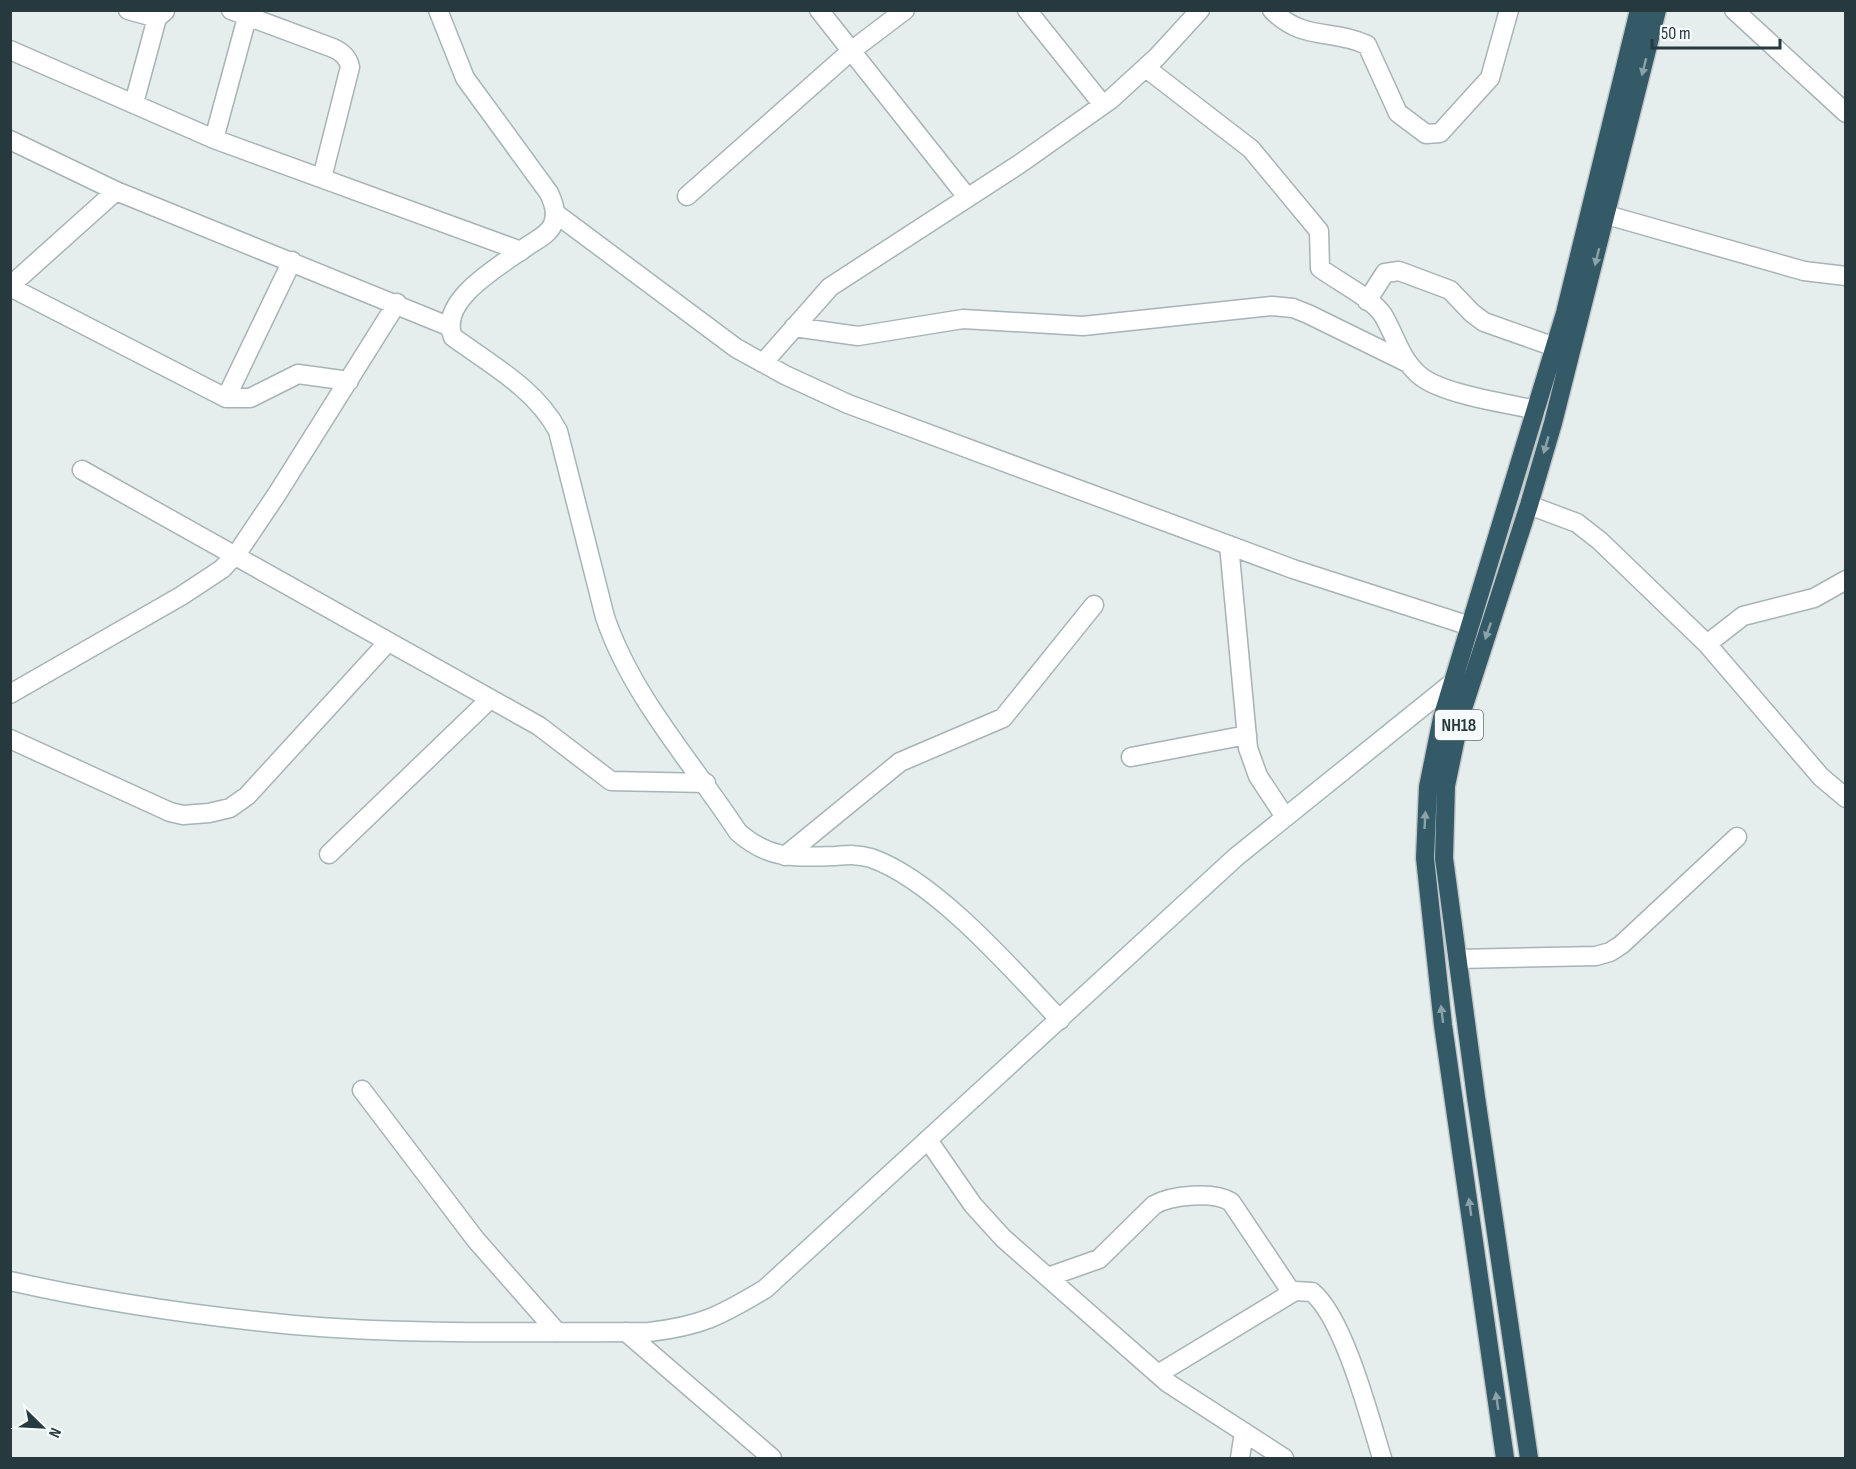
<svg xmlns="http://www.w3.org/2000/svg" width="1856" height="1469" font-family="'Sofia Sans Condensed',sans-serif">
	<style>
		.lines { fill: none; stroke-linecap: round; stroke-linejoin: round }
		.street-casing { stroke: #a8b3b5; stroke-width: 21 }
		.secondary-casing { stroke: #a5b6b8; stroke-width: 21 }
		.highway-casing { stroke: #c2c8c9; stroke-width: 21 }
		.street { stroke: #fff; stroke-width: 18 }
		.secondary { stroke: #fff; stroke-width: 18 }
		.highway { stroke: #345a67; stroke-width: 18 }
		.oneway { fill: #8ba2a9 }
		.labels { text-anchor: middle; stroke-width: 6; stroke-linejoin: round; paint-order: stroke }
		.shield { fill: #f6fafa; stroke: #647376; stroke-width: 1.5 }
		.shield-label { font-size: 18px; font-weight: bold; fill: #26393e }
	</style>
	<rect width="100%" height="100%" fill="#e5eded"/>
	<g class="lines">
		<g class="street-casing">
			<path id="street" d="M 128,10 L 157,18 L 165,11
				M 231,10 L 333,48 C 342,52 348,57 350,67 L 322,178
				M 819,10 L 967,197
				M 1027,10 L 1103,105
				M 1272,10 C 1304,42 1331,28 1367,45 L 1398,113 L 1426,134 L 1440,133 L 1490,78 L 1509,10
				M 1734,10 L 1846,113
				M 10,50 L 214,139 L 521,251
				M 1146,68 L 1251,149 L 1319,231 L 1320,268 C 1337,281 1372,298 1383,315 C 1395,335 1400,358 1418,374 C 1439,394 1506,403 1536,410
				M 134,103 L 157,18
				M 214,139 L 249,10
				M 10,140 L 116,191 L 448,326
				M 687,196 L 851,51 L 905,10
				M 555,213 L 736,348 L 785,375 L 848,404 L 1293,569 L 1470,626
				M 1607,215 L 1804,271 L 1846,276
				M 10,286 L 116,191
				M 10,287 L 226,398 L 250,398 L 298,374 L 349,381
				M 1367,301 L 1385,273 L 1399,271 L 1450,290 L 1472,313 L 1484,322 L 1555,347
				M 794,327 L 858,336 L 963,319 L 1083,326 L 1272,306 L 1293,308 L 1308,314 L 1408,363
				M 763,363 L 830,287 L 1021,163 L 1110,100 L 1157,57 L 1200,10
				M 226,398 L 292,261
				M 82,470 L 539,726 L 611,781 L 706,783
				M 1529,505 L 1577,523 L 1600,541 L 1707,644 L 1821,777 L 1846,798
				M 1229,545 L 1248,748 L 1258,776 L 1285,817
				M 1707,644 L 1743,616 L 1814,598 L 1846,580
				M 10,694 L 181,596 L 222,569 L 238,552 L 277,494 L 397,303
				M 10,739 L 170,812 L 183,815 L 209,813 L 230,808 L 247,796 L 388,642
				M 1131,757 L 1247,735
				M 329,854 L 490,699
				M 785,856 L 900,762 L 1003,718 L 1094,605
				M 1458,959 L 1596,956 L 1610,952 L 1621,945 L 1737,837
				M 362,1090 L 476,1240 L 557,1332
				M 928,1140 L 973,1205 L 1003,1238 L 1168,1383 L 1284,1458
				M 1048,1277 L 1099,1259 L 1154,1205 C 1171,1195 1214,1191 1231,1202 L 1292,1293
				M 626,1332 L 772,1458
				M 1158,1374 L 1295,1291 L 1312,1292 C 1344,1318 1370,1419 1382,1458
				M 1240,1458 L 1244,1432"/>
		</g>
		<g class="secondary-casing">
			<path id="secondary" d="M 438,10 L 465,78 L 549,193 C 554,204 557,213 553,224 C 549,234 538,239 529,245 C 503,264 437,300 453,337 C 490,364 536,389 558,431 L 605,617 C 632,697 692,762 738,832 C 769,860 795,857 835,856 C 848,855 858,854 871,858 C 935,880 1013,970 1060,1020
				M 10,1281 C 103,1302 199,1316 294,1325 C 411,1335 531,1332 649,1332 C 701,1326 720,1316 765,1289 L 1236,857 L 1462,675"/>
		</g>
		<g class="highway-casing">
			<path id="highway" d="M 1505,1458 L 1443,1025 L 1425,858 L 1428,787 L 1442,718 L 1565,313 L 1639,10
				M 1529,1458 L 1476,1097 L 1444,858 L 1446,786 L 1460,718 L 1529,505 L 1553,423 L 1657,10"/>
		</g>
		<use href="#street" class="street"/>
		<use href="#secondary" class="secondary"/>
		<use href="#highway" class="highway"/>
	</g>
	<defs><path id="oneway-solid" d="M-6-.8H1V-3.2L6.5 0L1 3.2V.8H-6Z" transform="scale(1.5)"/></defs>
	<g class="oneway">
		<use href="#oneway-solid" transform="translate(1644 67) rotate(104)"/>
		<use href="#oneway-solid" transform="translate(1597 257) rotate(104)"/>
		<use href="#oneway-solid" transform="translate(1546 445) rotate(106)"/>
		<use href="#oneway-solid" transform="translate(1488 631) rotate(109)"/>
		<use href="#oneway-solid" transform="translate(1425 820) rotate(-87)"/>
		<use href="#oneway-solid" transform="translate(1442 1014) rotate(-97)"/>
		<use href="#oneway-solid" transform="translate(1470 1207) rotate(-98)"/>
		<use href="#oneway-solid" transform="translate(1497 1401) rotate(-98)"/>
	</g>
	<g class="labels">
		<rect class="shield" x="1435" y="710" width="48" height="30" rx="4.5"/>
		<g class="shield-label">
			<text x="1459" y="731">NH18</text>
		</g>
	</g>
	<rect width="1856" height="1469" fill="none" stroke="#26393e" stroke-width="24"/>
	<g transform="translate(42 1427) rotate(114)" stroke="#f6fafa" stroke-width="4.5" paint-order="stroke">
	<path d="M0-4.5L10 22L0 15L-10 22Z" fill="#26393e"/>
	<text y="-9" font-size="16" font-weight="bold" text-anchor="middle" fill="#26393e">N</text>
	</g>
	<path d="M1652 39v9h128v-9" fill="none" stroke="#26393e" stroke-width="3"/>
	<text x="1661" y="39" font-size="18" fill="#26393e" stroke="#f6fafa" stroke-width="4.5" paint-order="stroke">50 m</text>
</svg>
